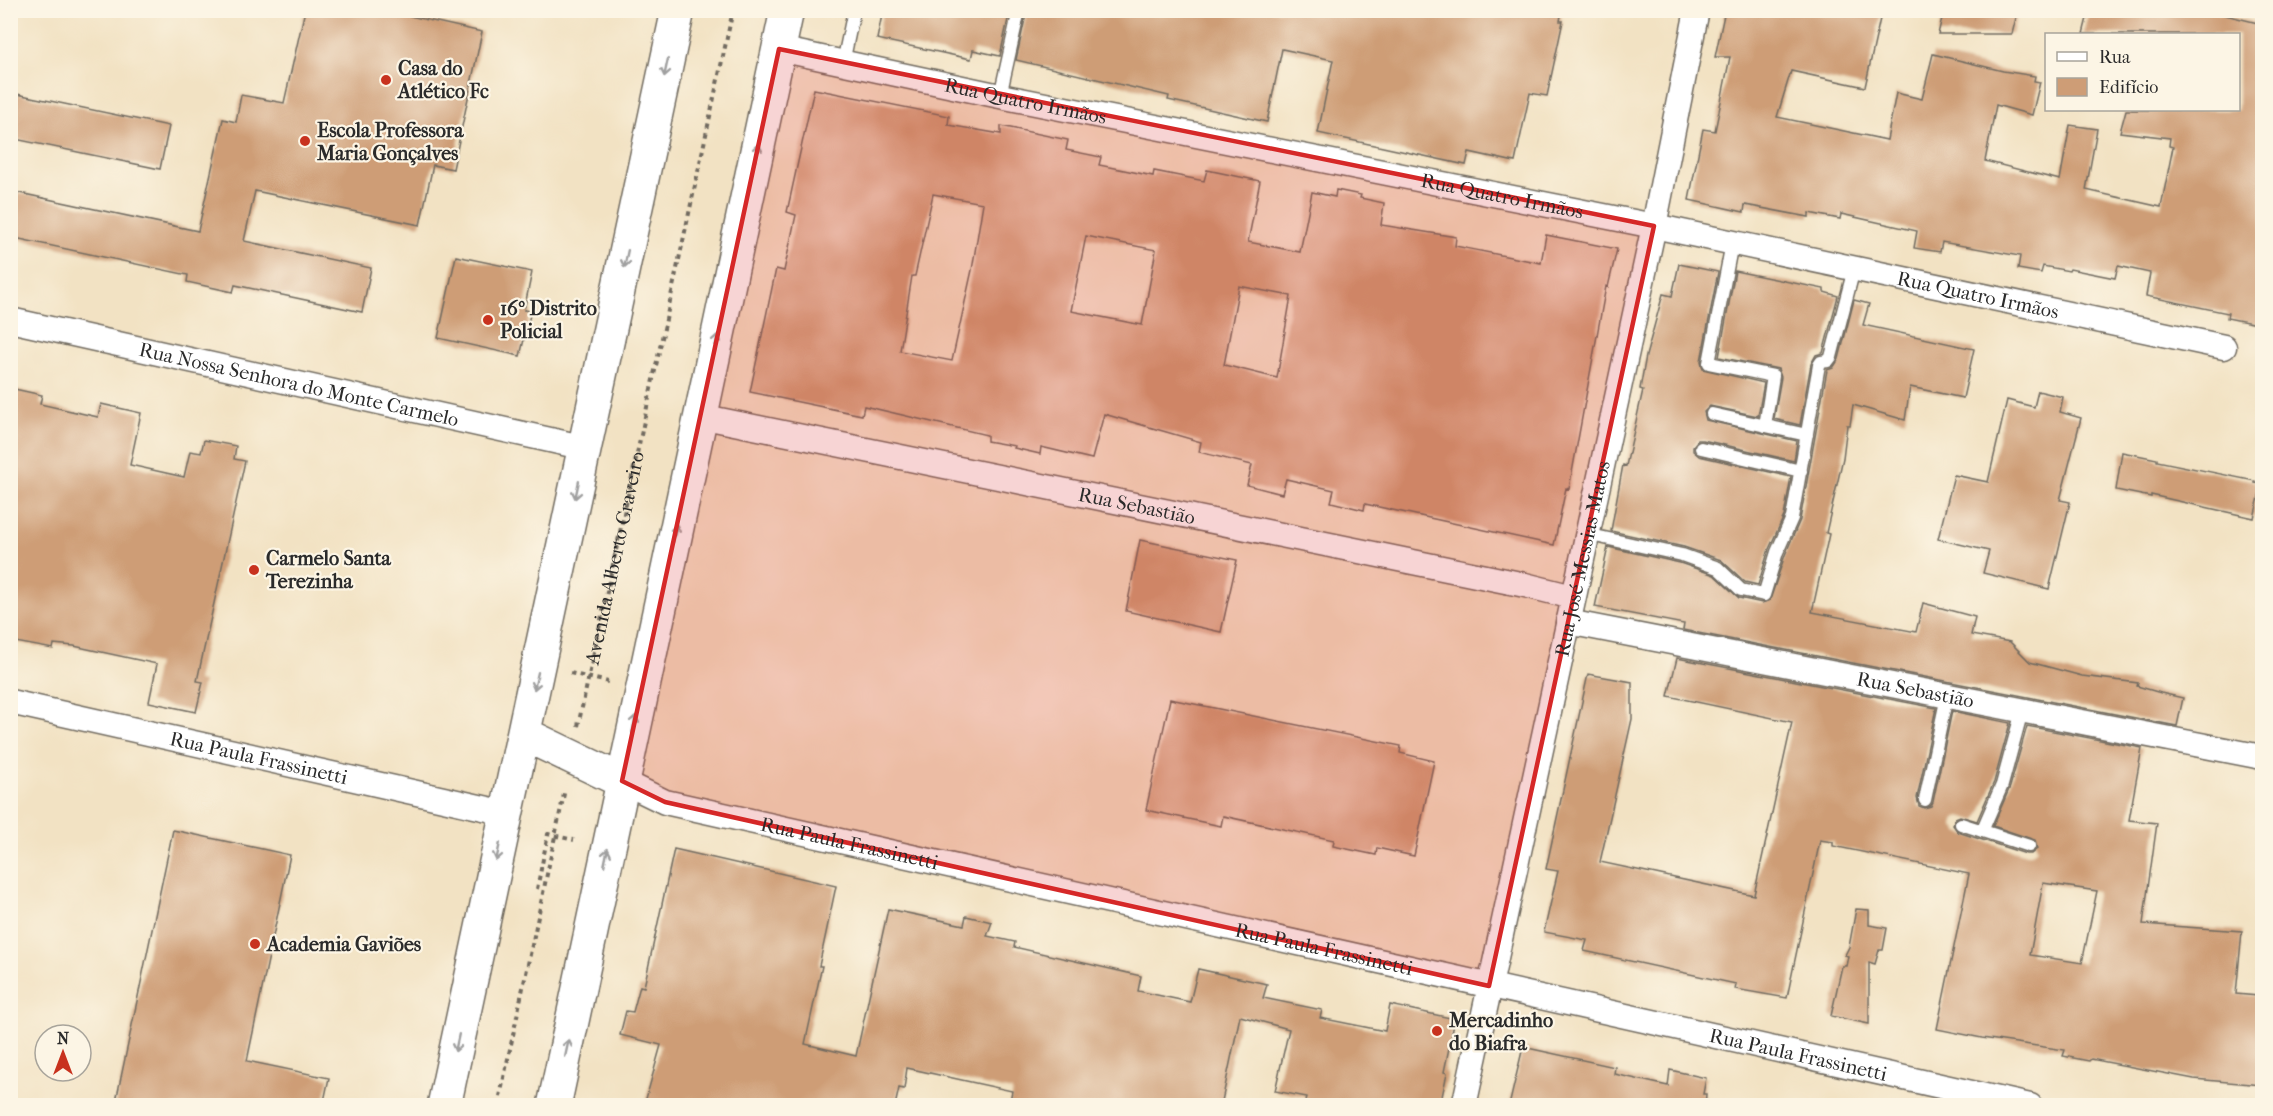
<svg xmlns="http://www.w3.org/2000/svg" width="2273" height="1116" font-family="'IM FELL French Canon',serif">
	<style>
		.building { fill: #ce9d76; fill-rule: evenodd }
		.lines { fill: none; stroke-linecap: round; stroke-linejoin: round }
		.service-casing { stroke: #716b60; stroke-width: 15 }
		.minor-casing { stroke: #716b60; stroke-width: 27 }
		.primary-casing { stroke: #716b60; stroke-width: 36 }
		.path { stroke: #716b60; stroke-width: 4; stroke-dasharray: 4.5 4.5; stroke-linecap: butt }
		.service { stroke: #fff; stroke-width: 12 }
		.minor { stroke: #fff; stroke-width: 24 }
		.primary { stroke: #fff; stroke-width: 33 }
		.oneway { stroke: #a0a0a0 }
		.marked { fill: #d62828; fill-opacity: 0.2; stroke: #d62828; stroke-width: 4.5; stroke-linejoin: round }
		.poi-dot { fill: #c8321e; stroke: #fcf5e5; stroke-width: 2 }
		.labels { text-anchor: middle; stroke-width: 4.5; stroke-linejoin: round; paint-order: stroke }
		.poi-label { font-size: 20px; font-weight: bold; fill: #2b2b2b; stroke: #fcf5e5; text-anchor: start }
		.street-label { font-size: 20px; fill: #2b2b2b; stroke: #fcf5e5 }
	</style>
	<rect width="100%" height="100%" fill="#fcf5e5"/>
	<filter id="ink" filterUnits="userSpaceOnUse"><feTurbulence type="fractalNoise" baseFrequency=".0167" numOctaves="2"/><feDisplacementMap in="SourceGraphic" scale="12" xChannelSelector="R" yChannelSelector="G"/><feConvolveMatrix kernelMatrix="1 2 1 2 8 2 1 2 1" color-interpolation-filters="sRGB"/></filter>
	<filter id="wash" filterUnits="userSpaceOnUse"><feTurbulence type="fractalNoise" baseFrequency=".008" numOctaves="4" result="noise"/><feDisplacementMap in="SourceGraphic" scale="24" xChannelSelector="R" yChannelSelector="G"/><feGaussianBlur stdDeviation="1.35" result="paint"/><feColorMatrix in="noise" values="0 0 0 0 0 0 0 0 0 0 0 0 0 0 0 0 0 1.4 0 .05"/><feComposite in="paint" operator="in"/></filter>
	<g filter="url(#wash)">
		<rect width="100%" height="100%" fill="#f2e2c3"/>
		<g id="blocks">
			<path class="building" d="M 305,10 L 383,10 L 482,32 L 453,169 L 433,165 L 420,225 L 255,191 L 244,241 L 371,268 L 362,312 L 235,285 L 233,292 L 187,282 L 188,275 L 10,237 L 10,191 L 198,231 L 223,119 L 236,122 L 241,95 L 284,103 Z
				M 883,10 L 1010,10 L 1000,56 L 973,50 L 971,59 L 877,39 Z
				M 1027,10 L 1562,10 L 1560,21 L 1563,21 L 1547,96 L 1530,93 L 1515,162 L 1469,152 L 1466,165 L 1318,133 L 1333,60 L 1282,49 L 1267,122 L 1168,100 L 1169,96 L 1016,60 Z
				M 1725,10 L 1862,10 L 1881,14 L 1865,87 L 1791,71 L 1777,117 L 1887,140 L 1896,93 L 1922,99 L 1933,54 L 2003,71 L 2035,76 L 2034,81 L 2040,82 L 2032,115 L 1996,105 L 1985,161 L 2060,180 L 2070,125 L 2097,129 L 2086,190 L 2161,207 L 2173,147 L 2169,146 L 2170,138 L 2120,132 L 2126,110 L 2238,110 L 2238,34 L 2083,34 L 2089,10 L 2205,10 L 2262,24 L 2262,325 L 2227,318 L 2228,313 L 2146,296 L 2150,273 L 2118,266 L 2115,278 L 2070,269 L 2069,271 L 2043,266 L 2041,273 L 2018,269 L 2020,256 L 1942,242 L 1940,252 L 1914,248 L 1917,231 L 1841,214 L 1840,219 L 1809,213 L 1809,217 L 1745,205 L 1744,212 L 1689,200 L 1703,129 L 1715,131 L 1730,57 L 1715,57 Z
				M 1944,10 L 2018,10 L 2012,34 L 1938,34 Z
				M 814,89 L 949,116 L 948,125 L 1001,134 L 1001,126 L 1068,140 L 1066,150 L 1101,157 L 1099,165 L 1124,170 L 1153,176 L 1154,171 L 1204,181 L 1207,170 L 1260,181 L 1248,242 L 1300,252 L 1312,192 L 1335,197 L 1336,190 L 1361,195 L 1360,198 L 1384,203 L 1381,225 L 1456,237 L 1455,246 L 1541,263 L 1546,235 L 1617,249 L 1608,287 L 1606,286 L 1569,489 L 1566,488 L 1554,545 L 1365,504 L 1364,510 L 1331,502 L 1334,490 L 1286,479 L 1282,494 L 1247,485 L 1252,465 L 1199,452 L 1201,442 L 1104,414 L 1092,459 L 1041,447 L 1040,454 L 1014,448 L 1015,446 L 987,441 L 987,435 L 864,406 L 862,415 L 750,392 L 776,269 L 784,271 L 796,215 L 787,212 ZM 933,194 L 983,203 L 972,270 L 952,361 L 900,351 L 912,276 L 915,276 ZM 1086,236 L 1156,250 L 1142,325 L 1071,311 ZM 1239,286 L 1291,296 L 1277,378 L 1224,365 Z
				M 17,94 L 169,126 L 160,169 L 10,138 L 10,126 Z
				M 456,256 L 532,272 L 524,310 L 531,311 L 520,356 L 438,338 Z
				M 1679,264 L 1718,272 L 1701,361 L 1703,369 L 1764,383 L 1758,416 L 1710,406 L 1704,412 L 1706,420 L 1797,441 L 1794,461 L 1703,440 L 1698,440 L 1693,446 L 1693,451 L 1699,456 L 1791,477 L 1784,516 L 1769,549 L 1758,585 L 1745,582 L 1721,560 L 1684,547 L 1611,531 L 1620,481 L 1623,465 L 1626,466 L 1643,390 L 1640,389 L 1646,356 L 1663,294 L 1672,296 Z
				M 1735,271 L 1824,289 L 1824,292 L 1838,296 L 1823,353 L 1816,355 L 1811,364 L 1800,425 L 1774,419 L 1781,377 L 1778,369 L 1719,357 Z
				M 1854,300 L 1869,304 L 1863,325 L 1974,349 L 1963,398 L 1910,387 L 1905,420 L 1853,405 L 1850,425 L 1847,425 L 1843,458 L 1826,533 L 1829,534 L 1812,612 L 1916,632 L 1923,603 L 1975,617 L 1971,635 L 2010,642 L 2030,662 L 2082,676 L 2138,683 L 2137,686 L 2161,693 L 2183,698 L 2177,726 L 1683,630 L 1684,624 L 1595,607 L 1608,547 L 1680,563 L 1714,575 L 1739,598 L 1762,603 L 1770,600 L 1785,555 L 1800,520 L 1827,370 L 1833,368 L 1839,359 Z
				M 10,388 L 42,395 L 40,404 L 98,417 L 101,404 L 141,413 L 130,465 L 184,477 L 190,451 L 201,453 L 204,440 L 236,446 L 234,459 L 245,461 L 197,681 L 203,682 L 196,712 L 149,702 L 157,664 L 74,646 L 54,644 L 53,649 L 10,641 Z
				M 2038,391 L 2063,397 L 2060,412 L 2081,418 L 2060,500 L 2070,502 L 2049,589 L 1983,573 L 1989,551 L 1938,539 L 1954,475 L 1988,482 L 2007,400 L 2034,407 Z
				M 2122,452 L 2157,459 L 2157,461 L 2255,481 L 2255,483 L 2262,484 L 2254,518 L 2151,495 L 2151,497 L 2116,490 Z
				M 1140,540 L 1237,560 L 1221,632 L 1126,611 Z
				M 1677,658 L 1936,708 L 1917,798 L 1919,806 L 1924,808 L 1931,806 L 1933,802 L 1952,711 L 2010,723 L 1994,782 L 1977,821 L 1960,816 L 1955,818 L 1953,825 L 1958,832 L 2026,854 L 2031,854 L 2037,849 L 2035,840 L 1993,826 L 2010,787 L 2027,726 L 2142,748 L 2129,820 L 2157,823 L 2143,924 L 2242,931 L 2236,994 L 2258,996 L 2258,1000 L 2262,1001 L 2262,1085 L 2194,1079 L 2091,1059 L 2089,1061 L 2063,1056 L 2065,1050 L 1982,1038 L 1937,1029 L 1969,874 L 1833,846 L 1833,842 L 1820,840 L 1787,998 L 1735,989 L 1736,984 L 1584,951 L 1587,940 L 1544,932 L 1558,871 L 1546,869 L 1588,674 L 1632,682 L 1632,719 L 1600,862 L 1754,895 L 1792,722 L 1668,696 ZM 2043,883 L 2097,891 L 2082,963 L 2030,955 Z
				M 1170,699 L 1401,746 L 1400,753 L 1434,761 L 1414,856 L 1377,848 L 1376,855 L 1333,846 L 1334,840 L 1223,816 L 1221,826 L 1146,810 Z
				M 173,830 L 290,855 L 247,1061 L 329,1078 L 323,1106 L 115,1106 Z
				M 674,849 L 836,886 L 819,966 L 822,966 L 805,1044 L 856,1056 L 888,909 L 964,925 L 966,916 L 992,922 L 987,936 L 1015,942 L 1014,947 L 1141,976 L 1138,991 L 1190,1002 L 1198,969 L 1267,984 L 1263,998 L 1322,1010 L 1320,1018 L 1385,1031 L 1390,1005 L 1455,1019 L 1444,1072 L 1447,1073 L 1440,1106 L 1305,1106 L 1307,1097 L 1275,1091 L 1289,1029 L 1240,1016 L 1221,1106 L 1009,1106 L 1012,1091 L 907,1068 L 904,1089 L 899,1088 L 895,1106 L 644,1106 L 661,1045 L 620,1035 L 626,1011 L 633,1012 L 640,986 L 644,987 Z
				M 1856,909 L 1869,910 L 1869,925 L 1887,928 L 1883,950 L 1879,950 L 1875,964 L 1869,962 L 1869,1024 L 1831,1016 L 1842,966 L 1846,966 L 1848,956 L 1845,955 L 1849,947 Z
				M 1523,1047 L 1615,1067 L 1614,1074 L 1668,1086 L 1670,1070 L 1706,1078 L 1703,1094 L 1706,1094 L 1705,1106 L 1509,1106 Z"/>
		</g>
	</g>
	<g filter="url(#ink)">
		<use href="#blocks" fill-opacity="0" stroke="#716b60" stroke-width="1.5"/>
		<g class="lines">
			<g class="service-casing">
				<path id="service" d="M 843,63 L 854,10
					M 1000,96 L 1019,10
					M 1732,243 L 1709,363 L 1773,376 L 1765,426
					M 1712,414 L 1807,435
					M 1701,448 L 1801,471
					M 1586,534 L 1682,555 L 1718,568 L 1741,590 L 1764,595 L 1777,552 L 1792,518 L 1819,365 L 1821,362 L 1828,361 L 1831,357 L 1854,269
					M 1925,800 L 1947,696
					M 1961,824 L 2029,846
					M 1982,831 L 2002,785 L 2022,711"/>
			</g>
			<g class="minor-casing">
				<g id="minor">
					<path id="s2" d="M 779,49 L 1000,96 L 1654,226 L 2224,347"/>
					<path id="s3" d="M 10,320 L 586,448"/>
					<path id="s4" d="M 700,416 L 1525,585 L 1573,597"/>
					<path id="s5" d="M 1568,622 L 2262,757"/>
					<path id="s6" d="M 10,702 L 506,813"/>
					<path id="s7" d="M 622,781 L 665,802 L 2030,1106"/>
					<path id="s8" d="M 1464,1106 L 1654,226 L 1697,10"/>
				</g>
			</g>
			<g class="primary-casing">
				<path id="primary" d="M 524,734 L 622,781
					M 444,1106 L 678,10
					M 554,1106 L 787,10"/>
			</g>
			<g class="path">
				<path d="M 570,673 L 608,682"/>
				<path id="s1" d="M 578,726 L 733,10"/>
				<path d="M 537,889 L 548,834 L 574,840"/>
				<path d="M 498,1106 L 565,789"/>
			</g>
			<use href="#service" class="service"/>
			<use href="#minor" class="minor"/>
			<use href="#primary" class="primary"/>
		</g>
		<defs><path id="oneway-shaft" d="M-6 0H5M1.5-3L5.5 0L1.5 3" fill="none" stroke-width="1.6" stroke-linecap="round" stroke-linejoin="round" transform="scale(1.5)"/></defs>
		<g class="oneway">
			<use href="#oneway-shaft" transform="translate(666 68) rotate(102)"/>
			<use href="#oneway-shaft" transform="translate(757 152) rotate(-78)"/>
			<use href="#oneway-shaft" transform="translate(626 259) rotate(102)"/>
			<use href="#oneway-shaft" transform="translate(716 343) rotate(-78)"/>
			<use href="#oneway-shaft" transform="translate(577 490) rotate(102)"/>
			<use href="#oneway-shaft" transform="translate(675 533) rotate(-78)"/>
			<use href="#oneway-shaft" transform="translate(536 681) rotate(103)"/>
			<use href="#oneway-shaft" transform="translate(634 724) rotate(-78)"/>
			<use href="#oneway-shaft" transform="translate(498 852) rotate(102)"/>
			<use href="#oneway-shaft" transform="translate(606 857) rotate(-78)"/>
			<use href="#oneway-shaft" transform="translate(457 1043) rotate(102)"/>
			<use href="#oneway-shaft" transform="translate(567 1048) rotate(-78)"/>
		</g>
	</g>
	<path class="marked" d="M 779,49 L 1654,226 L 1489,986 L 665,802 L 622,781 Z"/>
	<g class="poi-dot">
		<circle cx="386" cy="80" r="6"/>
		<circle cx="305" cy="141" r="6"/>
		<circle cx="488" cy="320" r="6"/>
		<circle cx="254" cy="570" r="6"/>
		<circle cx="255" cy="944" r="6"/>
		<circle cx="1437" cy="1031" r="6"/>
	</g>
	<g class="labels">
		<g class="poi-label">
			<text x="398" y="75">Casa do<tspan x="398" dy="23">Atlético Fc</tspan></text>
			<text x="317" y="137">Escola Professora<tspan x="317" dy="23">Maria Gonçalves</tspan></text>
			<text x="500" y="315">16º Distrito<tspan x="500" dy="23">Policial</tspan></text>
			<text x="266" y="565">Carmelo Santa<tspan x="266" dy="23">Terezinha</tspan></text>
			<text x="267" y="951">Academia Gaviões</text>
			<text x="1449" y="1027">Mercadinho<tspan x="1449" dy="23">do Biafra</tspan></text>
		</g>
		<g class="street-label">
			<text dy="7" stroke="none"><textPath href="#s2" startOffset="252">Rua Quatro Irmãos</textPath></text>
			<text dy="7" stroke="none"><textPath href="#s2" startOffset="738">Rua Quatro Irmãos</textPath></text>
			<text dy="7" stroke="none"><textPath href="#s2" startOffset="1224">Rua Quatro Irmãos</textPath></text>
			<text dy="7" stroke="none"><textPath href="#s3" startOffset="296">Rua Nossa Senhora do Monte Carmelo</textPath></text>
			<text dy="7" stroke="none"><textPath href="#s4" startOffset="446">Rua Sebastião</textPath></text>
			<text dy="7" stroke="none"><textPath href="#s1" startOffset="172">Avenida Alberto Craveiro</textPath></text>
			<text dy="7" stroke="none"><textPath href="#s8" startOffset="560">Rua José Messias Matos</textPath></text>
			<text dy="7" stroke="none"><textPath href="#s5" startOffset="354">Rua Sebastião</textPath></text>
			<text dy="7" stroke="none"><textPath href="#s6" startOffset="255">Rua Paula Frassinetti</textPath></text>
			<text dy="7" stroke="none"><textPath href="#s7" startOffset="237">Rua Paula Frassinetti</textPath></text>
			<text dy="7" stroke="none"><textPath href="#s7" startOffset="723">Rua Paula Frassinetti</textPath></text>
			<text dy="7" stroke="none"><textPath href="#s7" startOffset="1209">Rua Paula Frassinetti</textPath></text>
		</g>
	</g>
	<rect width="2273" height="1116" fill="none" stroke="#fcf5e5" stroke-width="36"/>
	<rect x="2045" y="33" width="195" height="78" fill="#fcf5e5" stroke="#a8a49b" stroke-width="1.5"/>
	<rect x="2057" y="52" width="30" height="9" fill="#ffffff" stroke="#a8a49b" stroke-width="1.5"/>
	<text x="2099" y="63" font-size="18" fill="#2b2b2b">Rua</text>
	<rect x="2057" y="78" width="30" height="18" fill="#ce9d76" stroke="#a8a49b" stroke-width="1.5"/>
	<text x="2099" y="93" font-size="18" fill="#2b2b2b">Edifício</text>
	<g transform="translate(63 1053)"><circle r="28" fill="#fcf5e5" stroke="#a8a49b" stroke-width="1.5"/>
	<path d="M0-4.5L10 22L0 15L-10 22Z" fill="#c8321e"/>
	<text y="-9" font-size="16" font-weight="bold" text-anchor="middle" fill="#2b2b2b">N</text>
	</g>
</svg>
